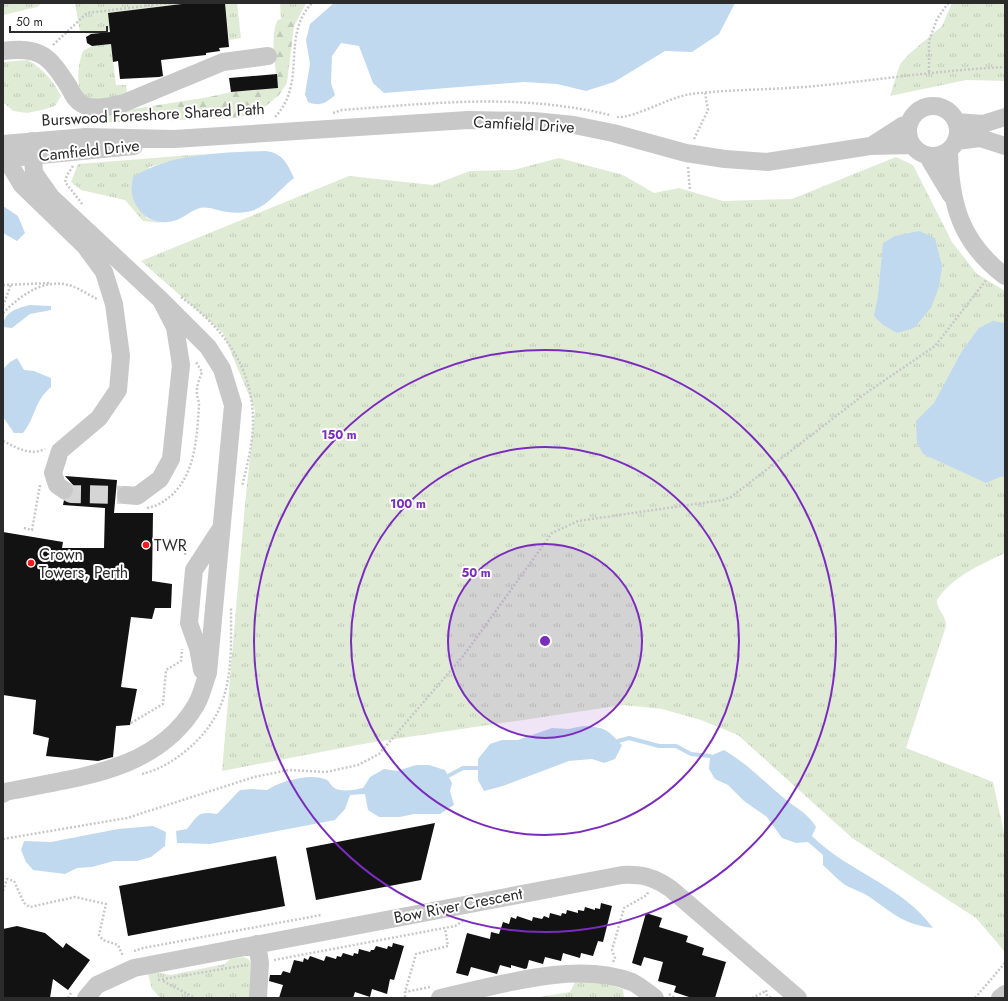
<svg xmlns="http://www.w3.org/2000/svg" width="1008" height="1001" font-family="Jost,sans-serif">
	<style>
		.grass { fill: url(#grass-tufts) }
		.forest { fill: url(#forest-firs) }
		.water { fill: #c0d9ee }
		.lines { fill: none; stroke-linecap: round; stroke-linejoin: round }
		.stream { stroke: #c0d9ee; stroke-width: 4 }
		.building { fill: #121212 }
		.minor-tunnel { stroke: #d5d5d5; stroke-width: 18; stroke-dasharray: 18 9; stroke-linecap: butt }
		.path { stroke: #c8c8c8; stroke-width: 2.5; stroke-dasharray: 2 2; stroke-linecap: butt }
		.minor { stroke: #c8c8c8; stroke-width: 18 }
		.ring { fill: none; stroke: #7b2cbf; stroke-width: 2 }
		.poi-dot { fill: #f61a1c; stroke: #fff; stroke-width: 1.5 }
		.labels { text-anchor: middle; stroke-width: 4; stroke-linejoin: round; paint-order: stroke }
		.street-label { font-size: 16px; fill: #2b2b2b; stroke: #fff }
		.poi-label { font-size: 16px; fill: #2b2b2b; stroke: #fff; text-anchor: start }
		.centre { fill: #7b2cbf; stroke: #fff; stroke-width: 2 }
		.ring-label { font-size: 12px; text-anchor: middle; font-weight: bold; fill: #7b2cbf; stroke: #fff; stroke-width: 4; stroke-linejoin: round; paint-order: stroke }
	</style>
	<defs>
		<pattern id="grass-tufts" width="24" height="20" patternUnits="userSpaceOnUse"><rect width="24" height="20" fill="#e0ebd6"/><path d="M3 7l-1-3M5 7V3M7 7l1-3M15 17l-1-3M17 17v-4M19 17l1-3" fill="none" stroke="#c0cab8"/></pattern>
		<pattern id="forest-firs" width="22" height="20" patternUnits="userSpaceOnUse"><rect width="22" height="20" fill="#e0ebd6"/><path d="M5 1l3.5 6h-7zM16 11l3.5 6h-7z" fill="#c0cab8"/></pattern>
	</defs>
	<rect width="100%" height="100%" fill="#fff"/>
	<path class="grass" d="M 3,3 L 42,3 L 37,7 L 3,15 Z
		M 75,3 L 190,3 L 108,13 L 110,32 L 91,34 L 80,32 Z
		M 225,3 L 237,3 L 241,38 L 229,40 Z
		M 280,3 L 306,3 L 294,26 L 291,21 L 281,19 Z
		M 952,3 L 1005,3 L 1005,81 L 966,80 L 890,96 L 900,64 L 909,54 L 942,26 Z
		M 111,44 L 116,85 L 126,85 L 127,92 C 116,100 92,108 82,93 C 75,83 79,61 83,51 L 92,46 Z
		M 28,60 C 44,70 52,79 61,96 L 55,106 L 42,110 L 27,113 L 13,111 L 3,102 L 3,62 Z
		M 203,154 L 149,167 L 146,218 L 161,223 L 143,221 L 125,200 L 81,190 L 71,182 L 78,164 Z
		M 896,157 L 913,165 L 952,242 L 977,274 L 1005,291 L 1005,553 C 980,565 953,576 937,600 C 936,609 946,614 946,626 L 906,748 L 993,782 L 1005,837 L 1005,952 L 976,918 L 852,838 L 738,735 L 701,720 L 662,709 L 623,705 L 368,743 L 222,771 L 245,504 L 255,410 L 223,333 L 141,261 L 349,176 L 433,185 L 470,171 L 513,170 L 559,158 L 623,175 L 654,193 L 679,188 L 723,201 L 792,199 Z
		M 244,957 C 259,962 252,985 251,998 L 161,998 L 152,989 L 148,974 L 156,972 L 170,975 L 225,964 L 230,959 Z
		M 576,980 L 598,982 L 623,989 L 624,998 L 534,998 L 570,992 Z"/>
	<path class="forest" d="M 281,19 L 291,21 L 294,26 L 287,83 L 279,95 L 261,110 L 237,118 L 90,123 L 95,115 L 209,97 L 231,92 L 278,88 C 276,72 269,34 278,20 Z"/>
	<path class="water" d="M 334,3 L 735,3 L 719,34 L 692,52 L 665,51 L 614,82 L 586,91 L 557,84 L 524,82 L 384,93 L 373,83 L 359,46 L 341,43 L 332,56 L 331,83 L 335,95 C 326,103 320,107 308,102 L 305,94 L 310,64 L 306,40 L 310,24 Z
		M 264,151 C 282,152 287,163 294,178 C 270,197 263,217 227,212 C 219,211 208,206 200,208 C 192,210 186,216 179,219 C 157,228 138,217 132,195 C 131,189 132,182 133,177 C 172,153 220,153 264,151 Z
		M 3,206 L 18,216 L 25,233 L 17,241 L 3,233 Z
		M 919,231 L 935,238 L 942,266 L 939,287 L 931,308 L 914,328 L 897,333 L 883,325 L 874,316 L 878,296 L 883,243 L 895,236 Z
		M 30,305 L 51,306 L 51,310 L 30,314 L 12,328 L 3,327 C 3,312 18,308 30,305 Z
		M 993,321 L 1005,323 L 1005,475 L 986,483 L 923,454 L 917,442 L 916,421 L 934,403 L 962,351 L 979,328 Z
		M 17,358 L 24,370 L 34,371 L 51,378 L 51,387 C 34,401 35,419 23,433 L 14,433 L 3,417 L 3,369 L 10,362 Z
		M 583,726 C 605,727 607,729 622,745 L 615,759 L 604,763 L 592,759 L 569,761 L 503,786 L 484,791 L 478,780 L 478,759 L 490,744 L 502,740 L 518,740 L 552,728 L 568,729 Z
		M 724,750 C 749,765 763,781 785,799 C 797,809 808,813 816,827 L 812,836 C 848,872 903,886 933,928 C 902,924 893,913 868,896 C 862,892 855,890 849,887 C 839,882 831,872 823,865 L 823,855 L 808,842 L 796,843 L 782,838 L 767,817 L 744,801 L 728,785 L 715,779 L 709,769 L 710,756 Z
		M 416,765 L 429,765 L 445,770 L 452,783 L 450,791 L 454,805 L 440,814 L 414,814 L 400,817 L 379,817 L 368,810 L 365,794 L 350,795 L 345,809 L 335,820 L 210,844 L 177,843 L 176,831 L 187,829 C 199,814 198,811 217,814 L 240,790 L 252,789 L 267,790 C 280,781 312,772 327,780 C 329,781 331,785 333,787 C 341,793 354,790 363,788 L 370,777 L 384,769 L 397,771 Z
		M 153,826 L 166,832 L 165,846 L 151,857 L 137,861 L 114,861 L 92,867 L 77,868 L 65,874 L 33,870 L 26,862 L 21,850 L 24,841 L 51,842 L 118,829 Z"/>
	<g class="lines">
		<path class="stream" d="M 618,741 L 629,738 L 659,746 L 676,746 L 691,754 L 710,756
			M 448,776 L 463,768 L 478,768"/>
	</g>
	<path class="building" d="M 190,3 L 225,3 L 229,47 L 219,48 L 220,51 L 206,53 L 206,55 L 161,60 L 163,76 L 159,77 L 120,79 L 118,61 L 113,62 L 111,44 L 92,46 L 87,43 L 86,37 L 91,34 L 110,32 L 108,13 Z
		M 277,74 L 278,88 L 231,92 L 229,78 Z
		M 65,476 L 117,480 L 114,513 L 153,513 L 152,581 L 172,584 L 171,608 L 155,608 L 152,619 L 131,617 L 121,687 L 137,689 L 130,725 L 116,726 L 113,757 L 98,761 L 46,756 L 49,738 L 33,734 L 36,700 L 3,695 L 3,532 L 63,542 L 62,548 L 104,548 L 105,508 L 63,505 L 64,500 L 72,496 L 74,491 L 73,485 Z
		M 435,823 L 421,880 L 316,900 L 306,848 Z
		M 276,856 L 285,906 L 128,936 L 119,886 Z
		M 601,903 L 612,906 L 603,942 L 598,941 L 593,956 L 581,953 L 580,958 L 563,953 L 561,961 L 545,957 L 543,964 L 529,960 L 527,968 L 525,969 L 511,965 L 511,968 L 500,965 L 497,974 L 471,967 L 468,976 L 456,973 L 467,933 L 490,939 L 491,932 L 499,934 L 503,922 L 509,924 L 511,917 L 516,919 L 517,916 L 532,921 L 533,917 L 542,919 L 544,916 L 549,918 L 550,913 L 561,916 L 562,913 L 566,914 L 567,910 L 578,913 L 578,910 L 584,911 L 585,907 L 595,910 L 595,908 L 600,909 Z
		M 646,913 L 662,918 L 659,927 L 688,936 L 686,942 L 704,948 L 702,955 L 726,962 L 715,998 L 692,998 L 674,992 L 676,986 L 658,981 L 663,962 L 644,957 L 641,966 L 632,963 Z
		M 17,926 L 45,933 L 63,948 L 66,943 L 90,960 L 68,990 L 53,979 L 50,998 L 3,998 L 3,929 Z
		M 393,943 L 404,946 L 394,980 L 390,979 L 387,994 L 372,989 L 370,997 L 355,992 L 353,998 L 279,998 L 283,985 L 269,981 L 270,975 L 281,975 L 283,971 L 290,973 L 294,960 L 303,962 L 304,958 L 308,960 L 310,956 L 324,961 L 326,956 L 336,959 L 337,956 L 341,957 L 343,953 L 353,956 L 354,953 L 358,954 L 359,949 L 370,952 L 371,950 L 374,950 L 376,946 L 387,949 L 388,946 L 392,947 Z"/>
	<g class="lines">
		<path class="minor-tunnel" d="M 64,490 L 71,494 L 126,495"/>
		<path class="path" d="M 53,45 L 87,13 L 169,3
			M 929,72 L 929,41 L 937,19 L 948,3
			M 333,113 L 342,110 C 435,103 518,93 610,115
			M 275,117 C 308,82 280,37 312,3
			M 617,117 C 633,119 669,97 691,94 C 732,89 774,90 815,86 C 879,80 941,70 1005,67
			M 694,139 L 708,110 L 705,93
			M 73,166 L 67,175 L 65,182 L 83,205
			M 688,167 L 690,191
			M 3,285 L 50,283
			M 181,297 C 232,334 261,381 251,445 C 249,459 245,473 242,487
			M 3,306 L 11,284
			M 3,313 C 21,295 45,277 72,286 C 80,289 89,295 97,299
			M 3,441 C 17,448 30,456 45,449
			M 147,508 C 158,506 165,501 173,494 C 196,471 197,435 199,405 C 199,400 196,395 197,390 C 197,384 200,378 202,372 L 196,362
			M 24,528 L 32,530 L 40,485
			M 175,539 L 186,540 L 185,556
			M 131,723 L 163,704 L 166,670 L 181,661 L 182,649
			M 142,774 C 159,770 175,760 188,749 C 235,709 231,663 231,607
			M 3,839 L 127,818 L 254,777 L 289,770 L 326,772 L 358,765 L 379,754 L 464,655 L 552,533 L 578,521 L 723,500 L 731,497 L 866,393 L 935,346 L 987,279
			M 3,891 L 7,879 L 14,881 L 24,903 L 30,907 L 75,897 L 106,904 L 99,935 L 103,940 L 118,945 L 123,956
			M 134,951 L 143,948 L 321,915
			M 274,960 L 455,926 L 463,921
			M 613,962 L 615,958 L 612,950 L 624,908 L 647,895 L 648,892
			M 158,980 L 246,965
			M 163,981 L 195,998
			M 430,987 L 405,992 L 416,954 L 448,946 L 445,928
			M 766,990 L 767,995 L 771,998
			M 669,994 L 675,998
			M 405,997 L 405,992
			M 68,998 L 71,993
			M 752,998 L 766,991
			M 975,998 L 1005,963"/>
		<path class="minor" d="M 3,51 C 41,46 49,56 69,87 C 72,93 75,100 82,104 C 93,111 111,106 124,103 L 223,62 L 268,56
			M908 131a25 25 0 1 1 50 0a25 25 0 1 1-50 0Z
			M 957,122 L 983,124 L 1005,117
			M 32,141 L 34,173 L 51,197 L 161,300 L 175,327 L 181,365 L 171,459 L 160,479 L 137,496 L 126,495
			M 957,141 L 980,138 L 1005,146
			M 3,144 L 86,137 L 174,139 L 468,120 L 534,121 L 574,125 L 613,133 L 686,153 L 725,159 L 767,162 L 870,146 L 912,145
			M 8,144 L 10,165 L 22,185 L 85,246 L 104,272 L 114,304 L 121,356 L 118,390 L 99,418 L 60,451 L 53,473 L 57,485 L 64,490
			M 871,146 L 902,126 L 909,124
			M 949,151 C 950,204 961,243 1005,276
			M 927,155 L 951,195
			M 20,157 L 134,146
			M 202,670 L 198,648 L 189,623 L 194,570 L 220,530
			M 3,794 L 5,792 C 75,777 156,773 196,705 C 202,695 204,683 208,673 L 233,405 L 222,369 L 208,347 L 161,300
			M 257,944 L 260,963 L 258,998
			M 86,998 L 97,985 L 134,968 L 622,875 C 642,874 654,877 671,889 L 798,998
			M 440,998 C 497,986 575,960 632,982 C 640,986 648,993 655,998
			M 1000,998 L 1005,994"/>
	</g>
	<circle cx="545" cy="641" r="97" fill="#7b2cbf" fill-opacity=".12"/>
	<g class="ring">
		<circle cx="545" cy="641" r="97"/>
		<circle cx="545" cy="641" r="194"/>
		<circle cx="545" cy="641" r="291"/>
	</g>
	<g class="poi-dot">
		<circle cx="146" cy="545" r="4"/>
		<circle cx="31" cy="563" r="4"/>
	</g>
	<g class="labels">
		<g class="street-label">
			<text transform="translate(153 114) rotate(-3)" y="6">Burswood Foreshore Shared Path</text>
			<text transform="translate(524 124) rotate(3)" y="6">Camfield Drive</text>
			<text transform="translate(89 150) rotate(-6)" y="6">Camfield Drive</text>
			<text transform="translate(458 905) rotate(-11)" y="6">Bow River Crescent</text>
		</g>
		<g class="poi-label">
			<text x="154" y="551">TWR</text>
			<text x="39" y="560">Crown<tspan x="39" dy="18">Towers, Perth</tspan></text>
		</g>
	</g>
	<circle cx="545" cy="641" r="6" class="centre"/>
	<g class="ring-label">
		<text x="339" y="439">150 m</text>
		<text x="408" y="508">100 m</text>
		<text x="476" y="577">50 m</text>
	</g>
	<rect width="1008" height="1001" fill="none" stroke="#2b2b2b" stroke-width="8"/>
	<path d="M10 26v6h97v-6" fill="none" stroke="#2b2b2b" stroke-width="2"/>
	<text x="16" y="26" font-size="12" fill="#2b2b2b" stroke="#ffffff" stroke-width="3" paint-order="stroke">50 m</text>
</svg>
